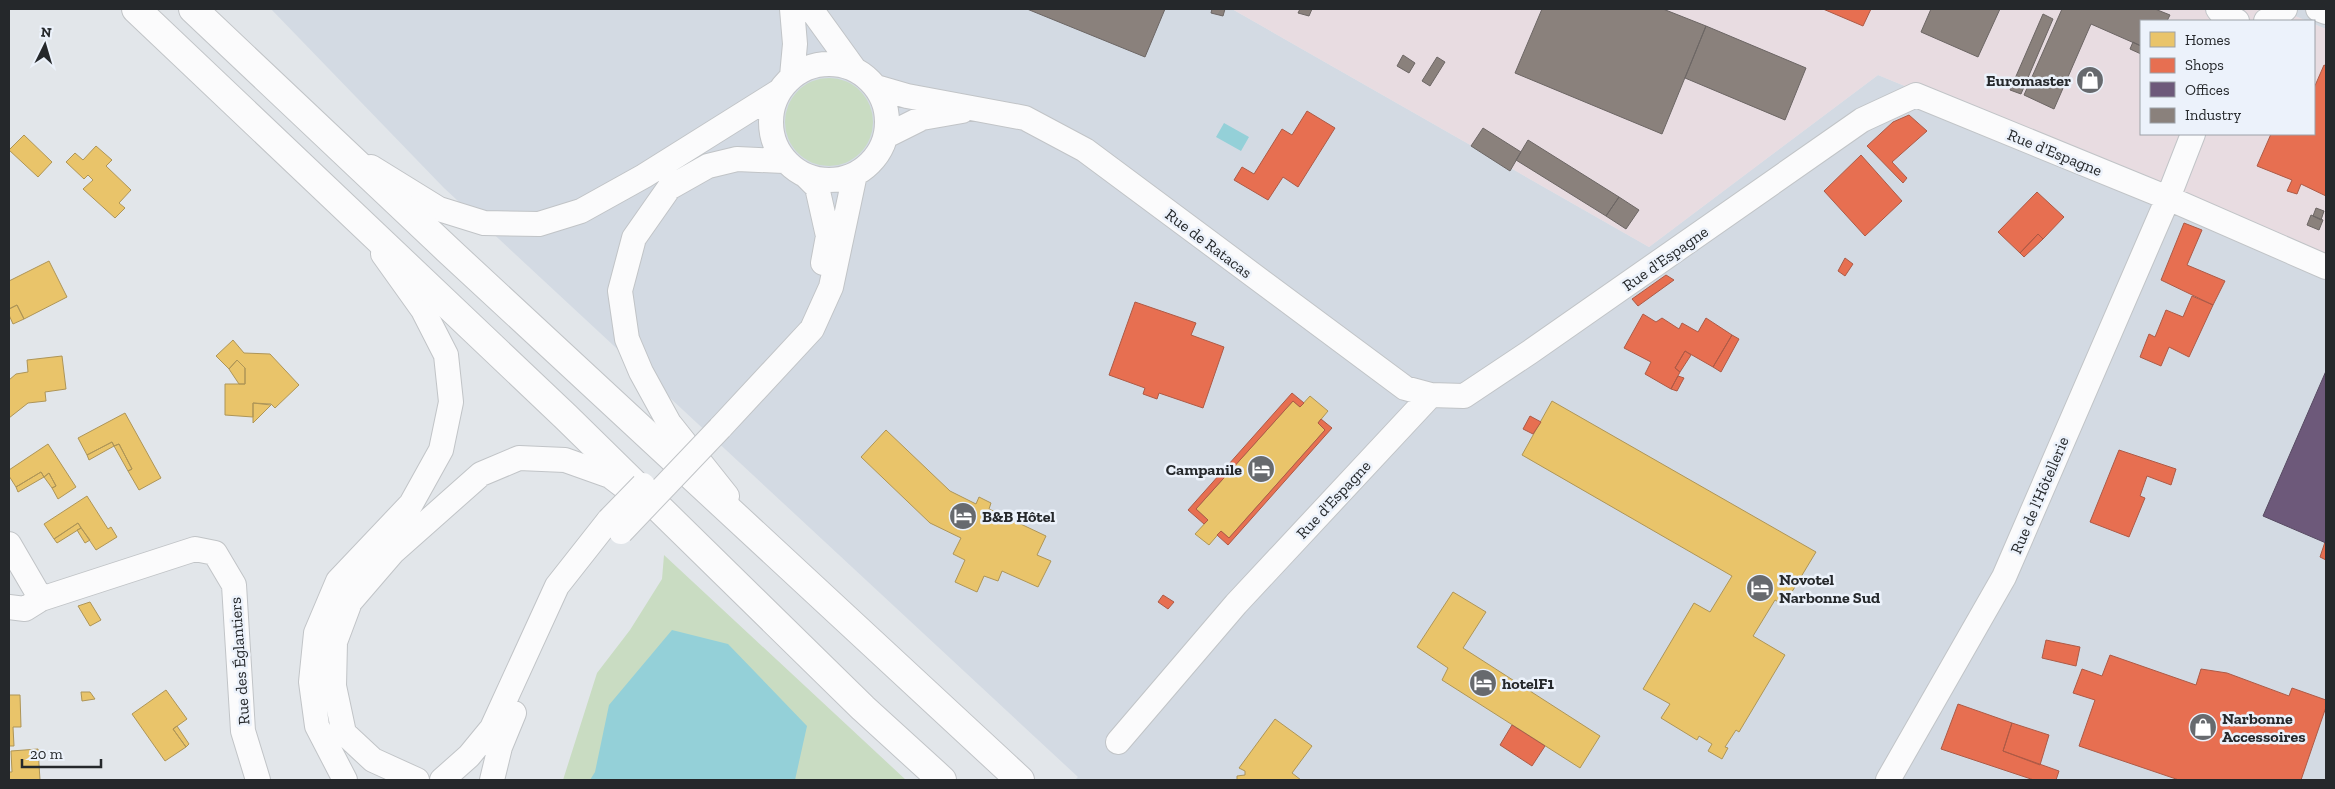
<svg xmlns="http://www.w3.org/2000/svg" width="2335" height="789" font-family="'Zilla Slab',serif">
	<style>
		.built { fill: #d3dae3 }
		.industrial { fill: #e8dce1 }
		.green { fill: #c9dcc2 }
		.water { fill: #94d0d8 }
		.homes { fill: #e9c46a; stroke: #ae9557 }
		.shops { fill: #e76f51; stroke: #ad5a46 }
		.offices { fill: #6d597a; stroke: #574a62 }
		.industry { fill: #8a817c; stroke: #6c6664 }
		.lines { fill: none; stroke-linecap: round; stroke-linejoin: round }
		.street-casing { stroke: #c1c4c7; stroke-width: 26 }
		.primary-casing { stroke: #c1c4c7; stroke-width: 30 }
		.street { stroke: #fbfbfc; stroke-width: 24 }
		.primary { stroke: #fbfbfc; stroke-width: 28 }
		.street-bridge-casing { stroke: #c1c4c7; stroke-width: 26; stroke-linecap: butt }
		.street-bridge { stroke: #fbfbfc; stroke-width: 24 }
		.labels { text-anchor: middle; stroke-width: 5; stroke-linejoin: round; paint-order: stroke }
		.poi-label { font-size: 16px; font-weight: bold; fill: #25282b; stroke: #ecf2fb; text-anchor: start }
		.street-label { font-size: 16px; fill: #25282b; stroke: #ecf2fb }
	</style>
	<rect width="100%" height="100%" fill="#e2e6ea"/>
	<path class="built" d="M 271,9 L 1232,9 L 1649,247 L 1878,75 L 2326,259 L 2326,780 L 1075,780 L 1078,777 L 444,188 Z
		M 2278,9 L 2326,9 L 2326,29 L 2314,24 L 2314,21 L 2307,21 Z"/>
	<path class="industrial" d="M 1232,9 L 2278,9 L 2307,21 L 2141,21 L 2141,134 L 2314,134 L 2314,24 L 2326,29 L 2326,259 L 1878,75 L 1649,247 Z"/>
	<path class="green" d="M785 122a44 44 0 1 1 88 0a44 44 0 1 1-88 0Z
		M 664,555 L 906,780 L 563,780 L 597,673 L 630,630 L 662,579 Z"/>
	<path class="water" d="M 1224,123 L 1249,137 L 1241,151 L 1216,137 Z
		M 672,630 L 728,644 L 807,726 L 795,780 L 590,780 L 595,772 L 609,705 Z"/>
	<path class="homes" d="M 24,135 L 52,162 L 38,177 L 9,150 Z
		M 96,146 L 112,160 L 106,166 L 131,190 L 119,203 L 125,208 L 115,218 L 83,189 L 93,180 L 88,175 L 84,179 L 66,162 L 75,153 L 83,160 Z
		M 49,261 L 67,297 L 24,319 L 17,305 L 9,309 L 9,281 Z
		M 17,305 L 24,319 L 13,324 L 9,315 L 9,309 Z
		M 233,340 L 244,353 L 270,354 L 299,385 L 275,408 L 271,404 L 253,403 L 253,417 L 225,415 L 225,384 L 245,384 L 245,368 L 237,360 L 229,369 L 216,356 Z
		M 62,356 L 66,389 L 45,392 L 46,401 L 28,403 L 9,418 L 9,380 L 16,374 L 28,372 L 27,360 Z
		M 237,360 L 245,368 L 245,384 L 239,384 L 229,369 Z
		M 1310,396 L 1328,411 L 1318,423 L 1325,430 L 1229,538 L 1221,531 L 1209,545 L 1195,534 L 1208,520 L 1196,509 L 1293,401 L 1300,407 Z
		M 1552,401 L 1816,552 L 1784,605 L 1775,600 L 1753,636 L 1785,655 L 1739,732 L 1736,730 L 1725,747 L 1728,748 L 1722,759 L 1708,751 L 1712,744 L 1699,736 L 1697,740 L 1661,718 L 1670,704 L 1643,689 L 1694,603 L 1710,612 L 1732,576 L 1522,455 Z
		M 253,403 L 271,405 L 253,423 Z
		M 125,413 L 161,478 L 139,490 L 128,471 L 132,469 L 119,444 L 114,446 L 112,442 L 87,455 L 78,438 Z
		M 886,430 L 950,491 L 976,504 L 979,497 L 991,503 L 989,509 L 1046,536 L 1037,555 L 1051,561 L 1038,587 L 1002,571 L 998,581 L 984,576 L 977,592 L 955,582 L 965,560 L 953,554 L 961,538 L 930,523 L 861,457 Z
		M 112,442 L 114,446 L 89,460 L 87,455 Z
		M 48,444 L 76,487 L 58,499 L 52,488 L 56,486 L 49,473 L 44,477 L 41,472 L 16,487 L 9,476 L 9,470 Z
		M 119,444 L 132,469 L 128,471 L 114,446 Z
		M 41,472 L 44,477 L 18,492 L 16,487 Z
		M 49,473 L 56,486 L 52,488 L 44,477 Z
		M 87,496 L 108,529 L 111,527 L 117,537 L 96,550 L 78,523 L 54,539 L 44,524 Z
		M 78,523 L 81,528 L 57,543 L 54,539 Z
		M 81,528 L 90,540 L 85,543 L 77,530 Z
		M 1453,592 L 1486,612 L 1463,648 L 1600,736 L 1580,768 L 1442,680 L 1448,668 L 1417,647 Z
		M 90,602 L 101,620 L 90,626 L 78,606 Z
		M 166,690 L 187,719 L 173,729 L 186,747 L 165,761 L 132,714 Z
		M 81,692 L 90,692 L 95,699 L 82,701 Z
		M 9,695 L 20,695 L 21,727 L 13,727 L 14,746 L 9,746 Z
		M 1275,719 L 1312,746 L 1292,773 L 1301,780 L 1237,780 L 1237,776 L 1245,775 L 1245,771 L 1239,768 Z
		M 177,726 L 189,744 L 186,747 L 173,729 Z
		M 38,749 L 40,780 L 9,780 L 9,772 L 12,772 L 11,751 Z"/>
	<path class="shops" d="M 1823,9 L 1871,9 L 1863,26 Z
		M 2324,65 L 2326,66 L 2326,196 L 2301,184 L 2297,194 L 2287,191 L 2292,180 L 2257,166 L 2271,134 L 2314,134 L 2314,88 Z
		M 1307,111 L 1335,128 L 1298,187 L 1283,177 L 1268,200 L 1234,180 L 1242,167 L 1254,174 L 1282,129 L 1292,135 Z
		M 1909,115 L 1927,131 L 1892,162 L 1907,178 L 1903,183 L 1867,146 L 1893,122 Z
		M 1861,155 L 1902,201 L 1865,236 L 1824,191 Z
		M 2037,192 L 2064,217 L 2043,239 L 2038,234 L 2020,253 L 1998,232 Z
		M 2184,223 L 2202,230 L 2187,265 L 2225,281 L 2213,305 L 2161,280 Z
		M 2038,234 L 2043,239 L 2024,257 L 2020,253 Z
		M 1845,258 L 1853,264 L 1845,276 L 1838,271 Z
		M 1666,275 L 1674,280 L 1638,306 L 1632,299 Z
		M 2192,296 L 2213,305 L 2189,357 L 2169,347 L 2161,366 L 2140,357 L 2149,334 L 2155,337 L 2166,310 L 2183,317 Z
		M 1135,302 L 1196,323 L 1191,335 L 1224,347 L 1203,408 L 1159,393 L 1157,399 L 1143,394 L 1145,388 L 1109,375 Z
		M 1643,314 L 1656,322 L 1662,318 L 1679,329 L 1682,323 L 1698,332 L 1706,318 L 1732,335 L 1713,367 L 1685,351 L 1675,368 L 1680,372 L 1671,389 L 1645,374 L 1651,362 L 1624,348 Z
		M 1732,335 L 1739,339 L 1721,372 L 1713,367 Z
		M 1685,351 L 1691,355 L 1680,372 L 1675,368 Z
		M 1678,376 L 1684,378 L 1677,391 L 1671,389 Z
		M 1292,393 L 1304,403 L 1300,407 L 1293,401 L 1196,509 L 1208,520 L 1204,524 L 1188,510 Z
		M 1530,416 L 1541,422 L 1533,434 L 1523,429 Z
		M 1321,419 L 1332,428 L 1228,545 L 1217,535 L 1221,531 L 1229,538 L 1325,430 L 1318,423 Z
		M 2119,450 L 2176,469 L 2171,485 L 2147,476 L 2140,496 L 2145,498 L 2129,537 L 2090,522 Z
		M 2325,542 L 2326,543 L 2326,560 L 2320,557 Z
		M 1163,595 L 1174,602 L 1168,609 L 1158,602 Z
		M 2046,640 L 2080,647 L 2076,666 L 2042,658 Z
		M 2110,655 L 2196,685 L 2201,669 L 2227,673 L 2289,696 L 2292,688 L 2326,700 L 2326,707 L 2301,780 L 2179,780 L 2079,746 L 2095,700 L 2073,693 L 2082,669 L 2102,676 Z
		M 1958,704 L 2012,723 L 2003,751 L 2059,771 L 2056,780 L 2034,780 L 1941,749 Z
		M 2012,723 L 2049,735 L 2040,765 L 2003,751 Z
		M 1512,725 L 1545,746 L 1532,766 L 1500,745 Z"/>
	<path class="offices" d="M 2326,371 L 2326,543 L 2263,516 Z"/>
	<path class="industry" d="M 1027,9 L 1165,9 L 1145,57 Z
		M 1212,9 L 1225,9 L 1223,16 L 1211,13 Z
		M 1300,9 L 1312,9 L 1309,16 L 1298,13 Z
		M 1542,9 L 1663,9 L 1706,26 L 1662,134 L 1515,73 Z
		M 1931,9 L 2000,9 L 1978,57 L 1921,32 Z
		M 2062,9 L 2155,9 L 2170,15 L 2167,21 L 2141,21 L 2141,46 L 2091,24 L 2054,109 L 2024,95 Z
		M 2043,14 L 2053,19 L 2021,94 L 2010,90 Z
		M 1706,26 L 1806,68 L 1785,120 L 1685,78 Z
		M 2133,42 L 2141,46 L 2141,54 L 2130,49 Z
		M 1403,55 L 1415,63 L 1409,73 L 1397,66 Z
		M 1437,57 L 1445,62 L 1430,86 L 1422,81 Z
		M 1483,128 L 1521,152 L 1510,171 L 1471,146 Z
		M 1528,140 L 1619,197 L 1606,216 L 1516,160 Z
		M 1619,197 L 1639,210 L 1626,229 L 1606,216 Z
		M 2316,208 L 2324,211 L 2321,220 L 2313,216 Z
		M 2311,215 L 2323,220 L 2319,230 L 2307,225 Z"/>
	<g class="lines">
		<g class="street-casing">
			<path id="street" d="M 792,9 L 795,44 L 792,76
				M 811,9 L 855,70
				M 2218,9 L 2222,14 L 2237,21
				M 2318,9 L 2326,12
				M 2266,21 L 2275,18 L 2285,9
				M771 122a58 58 0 1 1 116 0a58 58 0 1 1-116 0Z
				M 876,87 L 907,96 L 1025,118 L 1085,150 L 1405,388 L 1431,395
				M 886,136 L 922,118 L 962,111
				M 371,167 L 439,209 L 484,223 L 539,224 L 581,211 L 644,176 L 778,92
				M 806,176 L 817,187 L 828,236 L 823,263
				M 720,428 L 812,329 L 831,287 L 855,174
				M 727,496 L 669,423 L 641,372 L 627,339 L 620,291 L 634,238 L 669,188 L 708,166 L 737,159 L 784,161
				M 9,544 L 41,599
				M 9,607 L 25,609 L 41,599 L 195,549 L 215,553 L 234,585 L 243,731 L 258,780
				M 1118,742 L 1236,604 L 1431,395 L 1464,396 L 1530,352 L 1862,120 L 1916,95 L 2168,198 L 2326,267
				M 345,780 L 317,726 L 311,682 L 316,633 L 338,581 L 411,504 L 441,450 L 451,402 L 446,355 L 423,310 L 383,254
				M 417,780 L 373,760 L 344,733 L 334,686 L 335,642 L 350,602 L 393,552 L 481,474 L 519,458 L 565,460 L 610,476 L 631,492
				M 442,780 L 469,756 L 492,728 L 557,586 L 609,520
				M 492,780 L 500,747 L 514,713
				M 1888,780 L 2004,577 L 2168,198 L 2193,134"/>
		</g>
		<g class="primary-casing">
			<path id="primary" d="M 136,9 L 566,417 L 863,708 L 942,780
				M 193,9 L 447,249 L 1020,780"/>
		</g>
		<use href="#street" class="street"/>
		<use href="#primary" class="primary"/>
		<g class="street-bridge-casing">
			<path id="street-bridge" d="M 609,520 L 643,485
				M 621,532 L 720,428"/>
		</g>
		<use href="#street-bridge" class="street-bridge"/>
	</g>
	<defs>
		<g id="shop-disc" transform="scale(1.4375)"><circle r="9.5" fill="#676a6e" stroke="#ecf2fb"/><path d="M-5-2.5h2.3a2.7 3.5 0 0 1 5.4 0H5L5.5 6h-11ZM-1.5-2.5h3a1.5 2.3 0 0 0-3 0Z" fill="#fff"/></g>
		<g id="hotel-disc" transform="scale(1.4375)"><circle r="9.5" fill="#676a6e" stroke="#ecf2fb"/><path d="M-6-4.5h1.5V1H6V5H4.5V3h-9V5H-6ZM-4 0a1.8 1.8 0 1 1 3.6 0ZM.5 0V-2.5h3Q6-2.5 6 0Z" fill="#fff"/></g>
	</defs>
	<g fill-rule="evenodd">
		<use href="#shop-disc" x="2090" y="80"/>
		<use href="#hotel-disc" x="1261" y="469"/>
		<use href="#hotel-disc" x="963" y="516"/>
		<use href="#hotel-disc" x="1760" y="588"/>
		<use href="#hotel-disc" x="1483" y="683"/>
		<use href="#shop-disc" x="2203" y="727"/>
	</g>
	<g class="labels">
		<g class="poi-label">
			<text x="2071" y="86" text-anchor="end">Euromaster</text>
			<text x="1242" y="475" text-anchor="end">Campanile</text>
			<text x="982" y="522">B&amp;B Hôtel</text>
			<text x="1779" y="585">Novotel<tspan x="1779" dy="18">Narbonne Sud</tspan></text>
			<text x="1502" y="689">hotelF1</text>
			<text x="2222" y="724">Narbonne<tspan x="2222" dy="18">Accessoires</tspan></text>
		</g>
		<g class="street-label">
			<text transform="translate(2055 152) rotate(22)" y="6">Rue d'Espagne</text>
			<text transform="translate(1209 243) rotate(37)" y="6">Rue de Ratacas</text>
			<text transform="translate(1665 258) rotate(-35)" y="6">Rue d'Espagne</text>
			<text transform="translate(2039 495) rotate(-67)" y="6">Rue de l'Hôtellerie</text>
			<text transform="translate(1333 499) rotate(-47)" y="6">Rue d'Espagne</text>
			<text transform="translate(239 661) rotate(-94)" y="6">Rue des Églantiers</text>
		</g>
	</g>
	<rect width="2335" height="789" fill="none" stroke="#25282b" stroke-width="20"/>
	<rect x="2140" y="20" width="175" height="115" fill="#ecf2fb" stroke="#9ca1a8"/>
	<rect x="2150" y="32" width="25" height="15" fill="#e9c46a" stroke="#9ca1a8"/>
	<text x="2185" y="45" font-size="15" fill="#25282b">Homes</text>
	<rect x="2150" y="58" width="25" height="15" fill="#e76f51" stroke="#9ca1a8"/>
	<text x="2185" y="70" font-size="15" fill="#25282b">Shops</text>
	<rect x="2150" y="82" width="25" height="15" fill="#6d597a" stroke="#9ca1a8"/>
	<text x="2185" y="95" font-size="15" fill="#25282b">Offices</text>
	<rect x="2150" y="108" width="25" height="15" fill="#8a817c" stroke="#9ca1a8"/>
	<text x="2185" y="120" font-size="15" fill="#25282b">Industry</text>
	<g transform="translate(45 45) rotate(5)" stroke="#ecf2fb" stroke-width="4" paint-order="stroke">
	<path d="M0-4L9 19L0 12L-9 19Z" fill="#25282b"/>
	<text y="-8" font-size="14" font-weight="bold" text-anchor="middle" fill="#25282b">N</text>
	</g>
	<path d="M22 759v8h79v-8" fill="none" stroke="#25282b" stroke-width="2.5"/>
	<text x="30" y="759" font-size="15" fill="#25282b" stroke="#ecf2fb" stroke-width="4" paint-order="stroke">20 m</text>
</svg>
